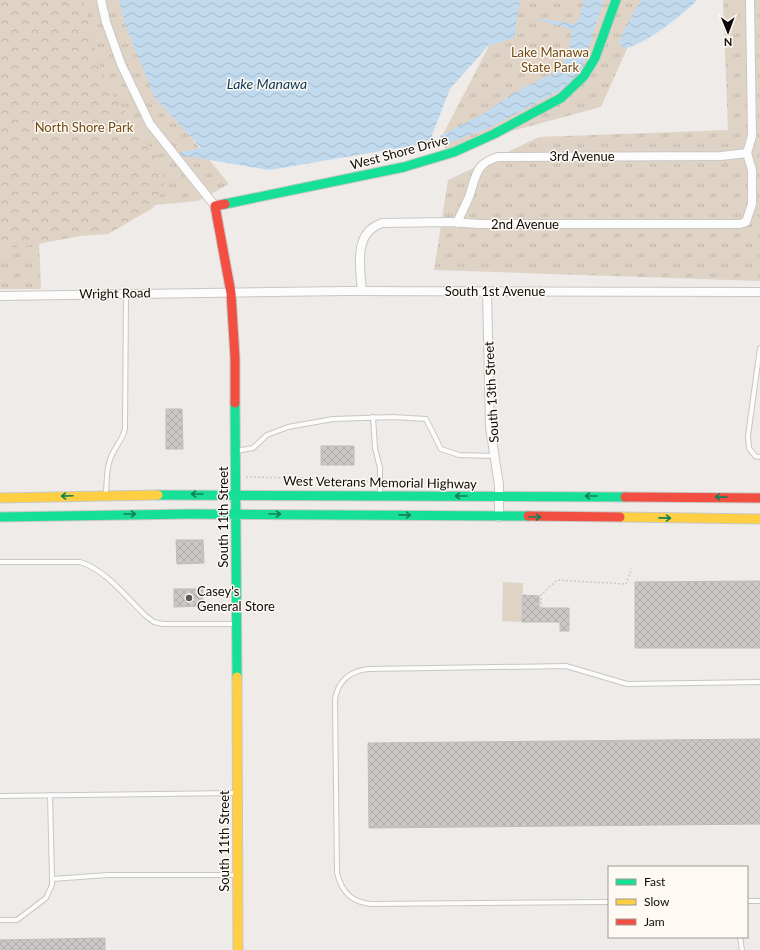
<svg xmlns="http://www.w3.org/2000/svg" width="760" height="950" font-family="Lato,sans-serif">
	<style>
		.grass { fill: url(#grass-tufts) }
		.forest { fill: url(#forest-crowns) }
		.garden { fill: #dfd3c6 }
		.water { fill: url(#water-waves) }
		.building { fill: url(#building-cross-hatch); stroke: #bfbcba }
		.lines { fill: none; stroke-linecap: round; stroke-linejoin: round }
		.lane-casing { stroke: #c9c7c4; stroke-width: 6 }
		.street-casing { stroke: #c9c7c4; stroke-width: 10 }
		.fast-casing { stroke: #c9c7c4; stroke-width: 11 }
		.slow-casing { stroke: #c9c7c4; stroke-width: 11 }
		.jam-casing { stroke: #c9c7c4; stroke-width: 11 }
		.path { stroke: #cbcaca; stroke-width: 1.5; stroke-dasharray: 2 2; stroke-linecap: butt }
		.lane { stroke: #fcfcfc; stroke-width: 4 }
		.street { stroke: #fcfcfc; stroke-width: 8 }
		.fast { stroke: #16e098; stroke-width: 9 }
		.slow { stroke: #ffcf43; stroke-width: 9 }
		.jam { stroke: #f24e42; stroke-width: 9 }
		.oneway { stroke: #128058 }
		.poi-dot { fill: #5c5957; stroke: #fef9f3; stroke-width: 1.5 }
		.labels { text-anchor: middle; stroke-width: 3; stroke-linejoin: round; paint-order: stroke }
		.park-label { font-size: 13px; fill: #714b13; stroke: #fef9f3 }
		.street-label { font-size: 13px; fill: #0d0b09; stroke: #fef9f3 }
		.poi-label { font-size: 13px; fill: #0d0b09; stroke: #fef9f3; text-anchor: start }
		.water-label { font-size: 14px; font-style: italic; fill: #0d3956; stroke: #fef9f3 }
	</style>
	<defs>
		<pattern id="grass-tufts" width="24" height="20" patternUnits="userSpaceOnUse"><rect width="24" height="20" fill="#dfd3c6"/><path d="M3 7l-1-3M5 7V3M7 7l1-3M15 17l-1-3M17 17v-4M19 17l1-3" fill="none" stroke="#beb4a9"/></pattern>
		<pattern id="forest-crowns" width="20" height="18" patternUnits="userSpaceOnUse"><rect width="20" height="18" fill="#dfd3c6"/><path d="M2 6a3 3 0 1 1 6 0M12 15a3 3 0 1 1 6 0" fill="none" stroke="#beb4a9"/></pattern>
		<pattern id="water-waves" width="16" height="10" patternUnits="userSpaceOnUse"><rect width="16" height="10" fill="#c2daee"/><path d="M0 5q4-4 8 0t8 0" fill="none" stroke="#a6bacb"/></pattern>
		<pattern id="building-cross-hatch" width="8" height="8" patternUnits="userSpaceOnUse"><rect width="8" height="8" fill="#cbc8c6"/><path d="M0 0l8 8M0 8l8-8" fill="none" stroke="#adaaa9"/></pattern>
	</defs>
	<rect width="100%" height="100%" fill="#eeebe8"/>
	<path class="grass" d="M 0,0 L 121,0 L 194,141 L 229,184 L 198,201 L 38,216 L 41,289 L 0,289 Z
		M 513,0 L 649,0 L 601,107 L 445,149 L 442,136 Z
		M 723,0 L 760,0 L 760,281 L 434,270 L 448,180 L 539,137 L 728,130 Z"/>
	<path class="forest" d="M 0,0 L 84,0 L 98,63 L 113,95 L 155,154 L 163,170 L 164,189 L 153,208 L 108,234 L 80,236 L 38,244 L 0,249 Z"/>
	<path class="garden" d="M 503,582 L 523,583 L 522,622 L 502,621 Z"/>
	<path class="water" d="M 119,0 L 520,0 L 514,38 L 488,46 L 450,89 L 429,143 L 269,170 L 173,154 L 201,148 L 155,98 L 126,27 Z
		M 584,0 L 604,0 L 584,63 L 575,78 L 561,90 L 491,127 L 441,146 L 438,142 L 440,136 L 483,114 L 512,94 L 561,69 L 569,50 L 572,30 L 543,21 L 538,18 L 573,24 L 579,20 Z
		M 641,0 L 697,0 C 685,13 641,48 624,48 L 619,43 L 622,34 Z"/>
	<path class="building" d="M 166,409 L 182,409 L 183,449 L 166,449 Z
		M 321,446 L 354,446 L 354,465 L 321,465 Z
		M 176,540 L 203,540 L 204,563 L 177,564 Z
		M 760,581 L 760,648 L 635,648 L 635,582 Z
		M 174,589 L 203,589 L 203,606 L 174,607 Z
		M 523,595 L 539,596 L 539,608 L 569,608 L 569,631 L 560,631 L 560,622 L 522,622 Z
		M 760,739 L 760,824 L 369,828 L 368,743 Z
		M 105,938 L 105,950 L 0,950 L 0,940 Z"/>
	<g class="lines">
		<g class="lane-casing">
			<path id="lane" d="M 760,348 L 748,436 L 749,448 L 755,456 L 760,457
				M 373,417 L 375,448 L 380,468 L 380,493
				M 236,451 L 253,448 L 267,435 L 288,427 L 333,419 L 393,417 L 426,419 L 441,449 L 459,455 L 494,456
				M 106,492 C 107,481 106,468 111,457 C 115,447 123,439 125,429 L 126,293
				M 0,562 L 80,562 C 106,570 126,597 146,616 L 154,622 L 163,624 L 236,624
				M 50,795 L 52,879
				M 0,796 L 237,793
				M 747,901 L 760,901
				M 609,902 L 371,904 C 351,902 342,892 337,873 L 335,699 C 338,681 350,671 368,669 L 566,666 L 627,684 L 760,682
				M 0,920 L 17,920 L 46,898 L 52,885 L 52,879 L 108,875 L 237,875
				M 740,937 L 742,950"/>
		</g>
		<g class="street-casing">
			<path id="street" d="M 101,0 L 106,22 L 121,64 L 150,124 L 215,206
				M 457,223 C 461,214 465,206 469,197 C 476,177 475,163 498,157 L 721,156 L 747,153
				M 362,291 C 360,266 353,233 382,223 L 450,222 L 479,224 L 740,224 L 746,222 L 752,204 L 752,170 L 747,153 L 752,136 L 750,0
				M 487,291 L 490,427 L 499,485 L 499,517
				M 0,296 L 346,291 L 760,292"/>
		</g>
		<g class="fast-casing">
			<path id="fast" d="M 225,204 L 404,167 L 454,152 L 494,134 L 561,98 L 584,76 L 595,58 L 616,0
				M 235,403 L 237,677
				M 158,495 L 625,497
				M 0,517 L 190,514 L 528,516"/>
		</g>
		<g class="slow-casing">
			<path id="slow" d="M 0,498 L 158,495
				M 620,517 L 760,519
				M 237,677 L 238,950"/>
		</g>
		<g class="jam-casing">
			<path id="jam" d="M 225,204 L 215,206 L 231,293 L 235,358 L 235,403
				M 625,497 L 760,498
				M 528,516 L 620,517"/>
		</g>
		<path class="path" d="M 246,477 L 345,479 L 374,482
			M 541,608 L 541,595 L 557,580 L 626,584 L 632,568"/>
		<use href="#lane" class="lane"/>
		<use href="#street" class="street"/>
		<use href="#fast" class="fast"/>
		<use href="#slow" class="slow"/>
		<use href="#jam" class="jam"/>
	</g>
	<defs><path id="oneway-shaft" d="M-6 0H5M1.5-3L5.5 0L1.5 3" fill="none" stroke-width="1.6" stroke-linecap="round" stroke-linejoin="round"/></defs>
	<g class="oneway">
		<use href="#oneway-shaft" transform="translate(197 494) rotate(180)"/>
		<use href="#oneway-shaft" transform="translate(67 496) rotate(178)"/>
		<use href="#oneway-shaft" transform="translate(461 496) rotate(180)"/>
		<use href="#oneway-shaft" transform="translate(591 496) rotate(180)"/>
		<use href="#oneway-shaft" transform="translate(721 497) rotate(-179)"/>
		<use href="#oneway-shaft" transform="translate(130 514)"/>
		<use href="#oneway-shaft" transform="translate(275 514)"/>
		<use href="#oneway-shaft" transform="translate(405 515) rotate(1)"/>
		<use href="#oneway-shaft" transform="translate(535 517)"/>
		<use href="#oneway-shaft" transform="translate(665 518) rotate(1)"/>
	</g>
	<circle class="poi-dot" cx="189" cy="598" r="4"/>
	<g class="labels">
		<g class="park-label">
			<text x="550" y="57">Lake Manawa<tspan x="550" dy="15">State Park</tspan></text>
			<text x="84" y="132">North Shore Park</text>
		</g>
		<g class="street-label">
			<text transform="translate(399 152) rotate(-15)" y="5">West Shore Drive</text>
			<text x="582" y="161">3rd Avenue</text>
			<text x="525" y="229">2nd Avenue</text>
			<text x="495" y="296">South 1st Avenue</text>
			<text transform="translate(115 293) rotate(-1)" y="5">Wright Road</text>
			<text transform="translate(491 392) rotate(-93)" y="5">South 13th Street</text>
			<text transform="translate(380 482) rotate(1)" y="5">West Veterans Memorial Highway</text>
			<text transform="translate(223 517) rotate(-90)" y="5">South 11th Street</text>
			<text transform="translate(224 841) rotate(-90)" y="5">South 11th Street</text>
		</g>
		<g class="poi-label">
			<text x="197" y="596">Casey's<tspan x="197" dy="15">General Store</tspan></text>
		</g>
		<g class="water-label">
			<text x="267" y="89">Lake Manawa</text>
		</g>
	</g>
	<rect x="608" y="866" width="140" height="72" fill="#fef9f3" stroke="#9e9a95"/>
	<rect x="616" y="879" width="20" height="6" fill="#16e098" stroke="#9e9a95"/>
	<text x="644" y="886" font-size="12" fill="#0d0b09">Fast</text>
	<rect x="616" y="899" width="20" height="6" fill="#ffcf43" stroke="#9e9a95"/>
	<text x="644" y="906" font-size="12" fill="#0d0b09">Slow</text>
	<rect x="616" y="919" width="20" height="6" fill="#f24e42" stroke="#9e9a95"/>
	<text x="644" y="926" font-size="12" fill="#0d0b09">Jam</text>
	<g transform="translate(728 32) rotate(179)" stroke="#fef9f3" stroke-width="3" paint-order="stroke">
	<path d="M0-3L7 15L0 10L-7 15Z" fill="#0d0b09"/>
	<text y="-6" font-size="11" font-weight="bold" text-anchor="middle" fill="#0d0b09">N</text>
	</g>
</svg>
